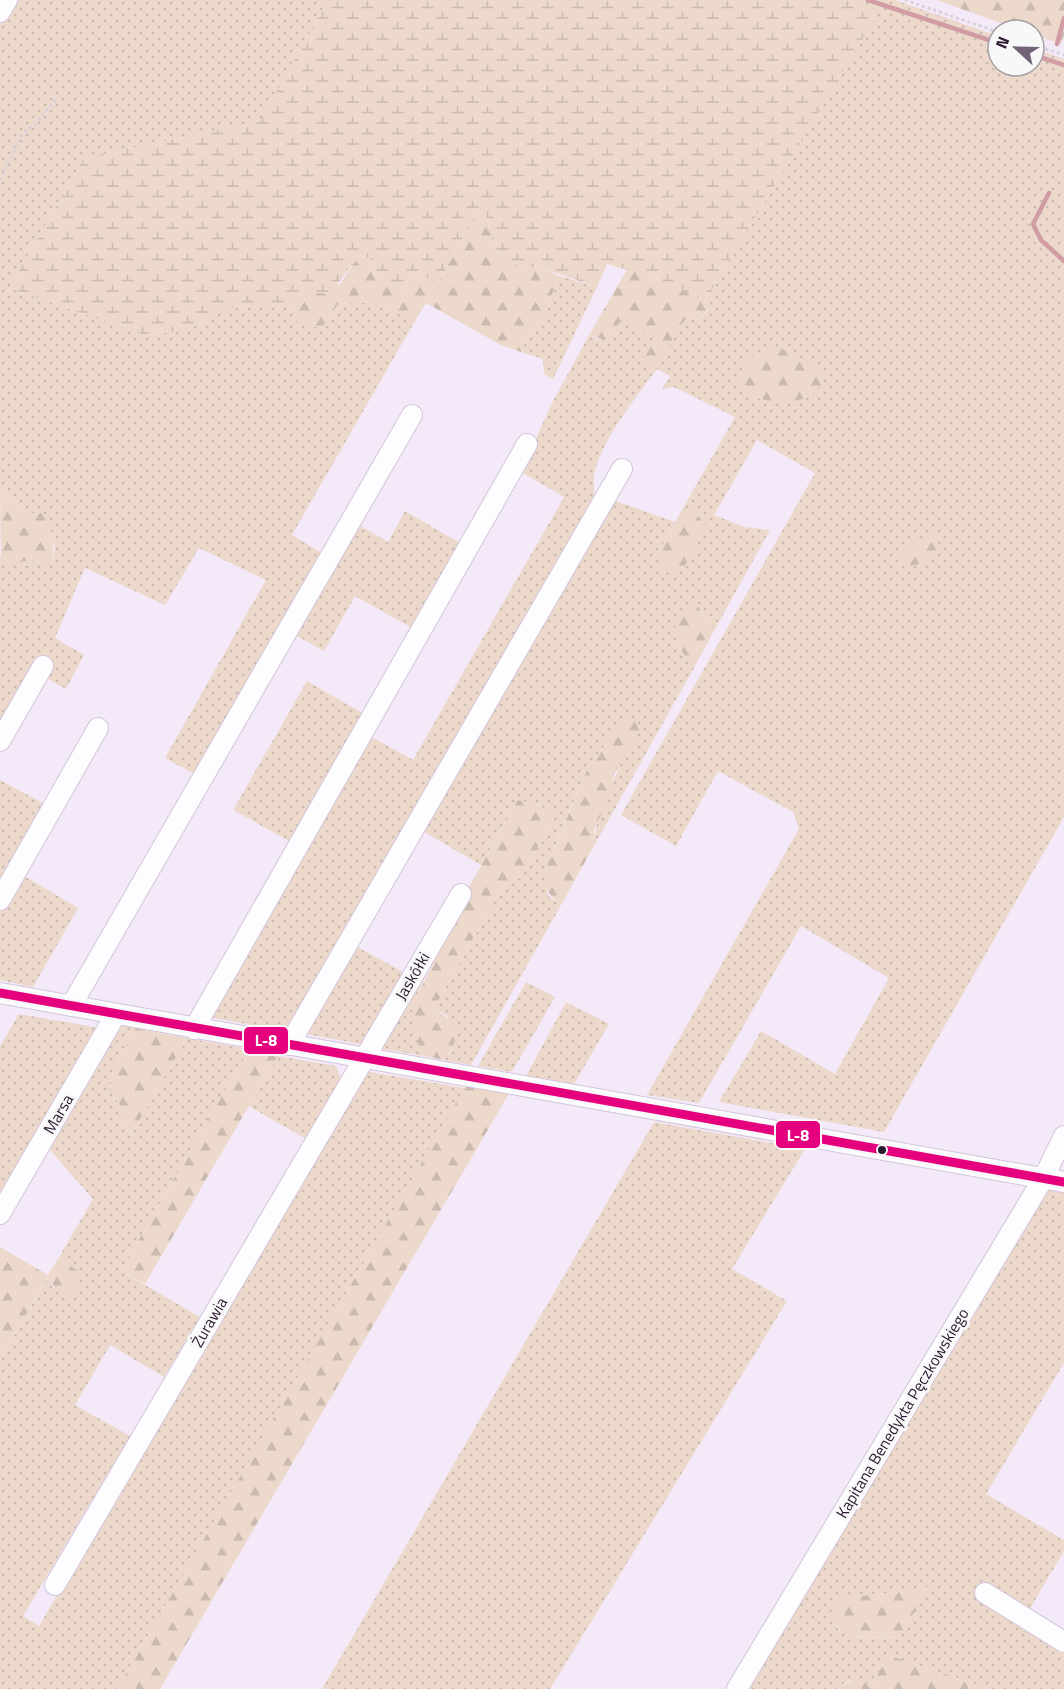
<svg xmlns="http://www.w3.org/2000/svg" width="1064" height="1689" font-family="'Titillium Web',sans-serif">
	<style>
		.grass { fill: url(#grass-dots); fill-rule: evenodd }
		.forest { fill: url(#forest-firs) }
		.wetland { fill: url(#wetland-marsh) }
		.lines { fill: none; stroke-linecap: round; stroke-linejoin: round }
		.stream { stroke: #d19ca3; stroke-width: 4.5 }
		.minor-casing { stroke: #d2c5d8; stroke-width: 22 }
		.path { stroke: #d6d2d8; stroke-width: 3; stroke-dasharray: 3 3; stroke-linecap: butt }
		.minor { stroke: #fdfcfe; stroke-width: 20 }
		.bus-1-casing { stroke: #f8f8f8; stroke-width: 14 }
		.bus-1 { stroke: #e5007d; stroke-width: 9 }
		.bus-dot { fill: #2c1a33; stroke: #f8f8f8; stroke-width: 2 }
		.labels { text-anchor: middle; stroke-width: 6; stroke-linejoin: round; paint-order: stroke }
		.street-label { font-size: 16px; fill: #2c1a33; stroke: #f8f8f8 }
		.line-badge { stroke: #f8f8f8; stroke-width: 2 }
		.badge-label { font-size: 16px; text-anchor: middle; font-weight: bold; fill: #fff }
	</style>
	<defs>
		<pattern id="grass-dots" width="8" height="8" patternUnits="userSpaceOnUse" patternTransform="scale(1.5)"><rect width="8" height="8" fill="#edd9cb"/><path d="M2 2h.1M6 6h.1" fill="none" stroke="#cbbaaf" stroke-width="1.8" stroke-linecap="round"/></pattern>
		<pattern id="forest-firs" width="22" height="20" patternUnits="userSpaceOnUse" patternTransform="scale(1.5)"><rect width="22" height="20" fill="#edd9cb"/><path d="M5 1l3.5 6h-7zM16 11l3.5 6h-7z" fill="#cbbaaf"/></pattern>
		<pattern id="wetland-marsh" width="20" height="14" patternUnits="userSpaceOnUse" patternTransform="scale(1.5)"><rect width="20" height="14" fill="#edd9cb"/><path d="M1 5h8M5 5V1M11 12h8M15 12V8" fill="none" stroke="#cbbaaf"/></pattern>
	</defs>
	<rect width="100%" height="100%" fill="#f3e9f8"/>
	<path class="grass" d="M 11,0 L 328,0 L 261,121 L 84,158 L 9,288 L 145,335 L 188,330 L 230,307 L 293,305 L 295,320 L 323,327 L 338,304 C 371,302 388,299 412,326 L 292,535 L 325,555 L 198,776 L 165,758 L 266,580 L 199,548 L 165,605 L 85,568 L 55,638 L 84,655 L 66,689 L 44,677 L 0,730 L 0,555 L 1,558 L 19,561 L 52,562 L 55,548 L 43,513 C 15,516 19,502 0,488 L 0,19 Z
		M 849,0 L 895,0 L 998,36 L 998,66 L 1034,66 L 1034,48 L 1064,59 L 1064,817 L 884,1132 L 719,1102 L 761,1031 L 835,1074 L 889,978 L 801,926 L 699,1103 L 647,1095 L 799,829 L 793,812 L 718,771 L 676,846 L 621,815 L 815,473 L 757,440 L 714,515 L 744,527 L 770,530 L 714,631 L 697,605 L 678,622 C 673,644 679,651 695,666 L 595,844 C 593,819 612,786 621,763 C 625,751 623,733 624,720 L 588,768 L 571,807 L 545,870 L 548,896 L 561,905 L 471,1065 L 444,1060 L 452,1050 L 448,1016 L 434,1008 L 501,889 L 521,877 L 555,817 L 539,805 L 518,800 L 481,865 L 419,829 L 610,499 L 675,522 L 658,553 L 695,512 L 683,508 L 735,417 L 674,387 L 662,389 L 670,376 L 657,369 C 638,394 598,445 594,476 C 593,485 595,495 595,504 L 290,1032 L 208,1017 L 370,736 L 413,760 L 564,497 L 521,472 L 551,405 L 589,335 L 600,340 L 612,335 L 621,320 L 655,339 L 656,369 L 680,325 L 686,320 L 703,317 L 711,304 L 705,301 L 879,11 Z
		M 559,276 L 597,287 L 553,379 L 544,374 L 543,359 L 521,352 L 528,336 L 542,321 Z
		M 405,511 L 460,543 L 412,628 L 355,596 L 324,651 L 293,634 L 356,523 L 388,542 Z
		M 307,681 L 364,714 L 291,842 L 233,810 Z
		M 0,780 L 50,807 L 0,891 Z
		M 21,874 L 78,908 L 33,987 L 0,980 L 0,909 Z
		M 441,937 C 438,959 425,973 418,993 C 412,1007 417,1044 424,1056 L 383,1049 L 380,1046 Z
		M 352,944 L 405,973 L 365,1045 L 301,1033 Z
		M 526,982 L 555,997 L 512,1072 L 478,1066 Z
		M 566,1002 L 609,1024 L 574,1084 L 526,1076 Z
		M 19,1014 L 100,1028 L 0,1199 L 0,1046 Z
		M 123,1024 L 135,1028 L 113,1071 L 110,1090 L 119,1104 L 123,1123 L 130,1136 L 187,1038 L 248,1049 L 121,1271 L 200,1317 L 164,1377 L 110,1345 L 75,1405 L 130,1436 L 23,1616 L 39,1626 L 364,1071 L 465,1088 L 117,1689 L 0,1689 L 0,1360 L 49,1275 L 53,1288 L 79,1271 L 58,1259 L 93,1199 L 49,1149 Z
		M 278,1056 L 336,1066 L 341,1080 L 306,1139 L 249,1106 Z
		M 654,1122 L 805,1149 L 732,1269 L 787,1301 L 550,1689 L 322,1689 Z
		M 1050,1188 L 1064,1190 L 1064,1363 L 986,1494 L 1064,1540 L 1064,1551 L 1028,1612 L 1064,1649 L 1064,1689 L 990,1689 L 888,1655 L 872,1684 L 848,1681 L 834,1689 L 749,1689 ZM 929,1587 L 898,1638 L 858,1637 L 837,1628 L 840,1598 L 919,1590 Z"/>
	<path class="forest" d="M 936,0 L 1064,0 L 1064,35 L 1061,44 L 1034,35 L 1034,30 L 1021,30 Z
		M 478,210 L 486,214 L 495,250 L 516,265 L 544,269 L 559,276 L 542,321 L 528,336 L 521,352 L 501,345 L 426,303 L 412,326 C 388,299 371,302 338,304 L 323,327 L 309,327 L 295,320 L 293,305 L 305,292 L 340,284 L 356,260 L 364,256 L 371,259 L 375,275 L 386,283 L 403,289 L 415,273 L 438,283 Z
		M 628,268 L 679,287 L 711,304 L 702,317 L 686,320 L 680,325 L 657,369 L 642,361 L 655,339 L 621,320 L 612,335 L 604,340 L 589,335 Z
		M 775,345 L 827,373 C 824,378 821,386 817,390 C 797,410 757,402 736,388 C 742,361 751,355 775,345 Z
		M 0,488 C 19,502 15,516 43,513 C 52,528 55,544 52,562 L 19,561 L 13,565 L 1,558 Z
		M 683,508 L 695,512 L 707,527 L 683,569 L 667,575 L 660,569 L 658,553 Z
		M 934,535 L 940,547 L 927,562 L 905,567 L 898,562 L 897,554 L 925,536 Z
		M 689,605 L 697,605 L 714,631 L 695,666 C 675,648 665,626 689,605 Z
		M 634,719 L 640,726 L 636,741 L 614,774 L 611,791 L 594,830 L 595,844 L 561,905 C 547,894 545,888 545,870 L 588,768 L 624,720 Z
		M 518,800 L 539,805 L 555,817 L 521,877 L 501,889 L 434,1008 L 456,1024 C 457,1040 454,1048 444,1060 L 424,1056 C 393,999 433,988 441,937 Z
		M 135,1028 L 187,1038 L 130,1136 L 123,1123 L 119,1103 L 110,1090 L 113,1071 Z
		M 248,1049 L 278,1056 L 145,1284 L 121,1271 Z
		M 467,1084 L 510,1092 L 160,1689 L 117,1689 Z
		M 0,1247 L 48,1275 L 58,1259 L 79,1271 L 81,1279 L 70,1298 L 58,1293 L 48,1276 L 0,1360 Z
		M 930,1586 L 898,1638 C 875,1637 837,1642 830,1614 L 840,1598 L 919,1590 Z
		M 888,1655 L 990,1689 L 834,1689 C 848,1681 855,1679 872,1684 Z"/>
	<path class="wetland" d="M 328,0 L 849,0 L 880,10 L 705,301 L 659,279 L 607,264 L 597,287 L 544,269 L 516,265 L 495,250 L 486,214 L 478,210 L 438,283 L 415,273 L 403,289 L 386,283 L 375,275 L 371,259 L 364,256 C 350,262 341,283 328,294 L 305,292 L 293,305 L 230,307 L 188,330 L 145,335 L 9,288 L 84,158 L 260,121 Z"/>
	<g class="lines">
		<path class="stream" d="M 868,0 L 998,43
			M 1057,44 L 1064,18
			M 1034,55 L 1064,65
			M 1049,193 L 1033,224 L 1041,240 L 1064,261"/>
		<g class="minor-casing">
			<path id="minor" d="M 0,12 L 7,0
				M 0,741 L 43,666
				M 0,900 L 98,728
				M 0,993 L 1064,1182
				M 71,1006 L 412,415
				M 194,1029 L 527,444
				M 289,1045 L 622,469
				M 0,1214 L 116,1014
				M 55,1585 L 461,894
				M 985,1593 L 1064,1642
				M 737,1689 L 1043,1179 L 1064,1136"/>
		</g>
		<path class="path" d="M 905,0 L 998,32
			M 1034,45 L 1064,55
			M 0,180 L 22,134 L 36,123 L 56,99"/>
		<use href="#minor" class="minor"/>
		<g class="bus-1-casing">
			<path id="bus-1" d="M 0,993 L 1064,1182"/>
		</g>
		<use href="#bus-1" class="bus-1"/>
	</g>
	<circle class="bus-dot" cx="882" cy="1150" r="5"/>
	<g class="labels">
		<g class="street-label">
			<text transform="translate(412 976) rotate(-60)" y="6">Jaskółki</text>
			<text transform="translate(58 1114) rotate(-60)" y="6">Marsa</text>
			<text transform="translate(209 1322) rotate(-60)" y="6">Żurawia</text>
			<text transform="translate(902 1413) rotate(-59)" y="6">Kapitana Benedykta Pęczkowskiego</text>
		</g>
	</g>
	<g class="line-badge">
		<rect x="243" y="1026" width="46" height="29" rx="6" fill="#e5007d"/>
		<rect x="775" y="1120" width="46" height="29" rx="6" fill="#e5007d"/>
	</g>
	<g class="badge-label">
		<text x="266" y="1046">L-8</text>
		<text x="798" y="1141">L-8</text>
	</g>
	<g transform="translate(1016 48) rotate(292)"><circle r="28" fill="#f8f8f8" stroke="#a69fa9" stroke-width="1.5"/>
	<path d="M0-4.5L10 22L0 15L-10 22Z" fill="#726278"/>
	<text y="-9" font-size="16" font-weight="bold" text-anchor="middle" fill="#2c1a33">N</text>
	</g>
</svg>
